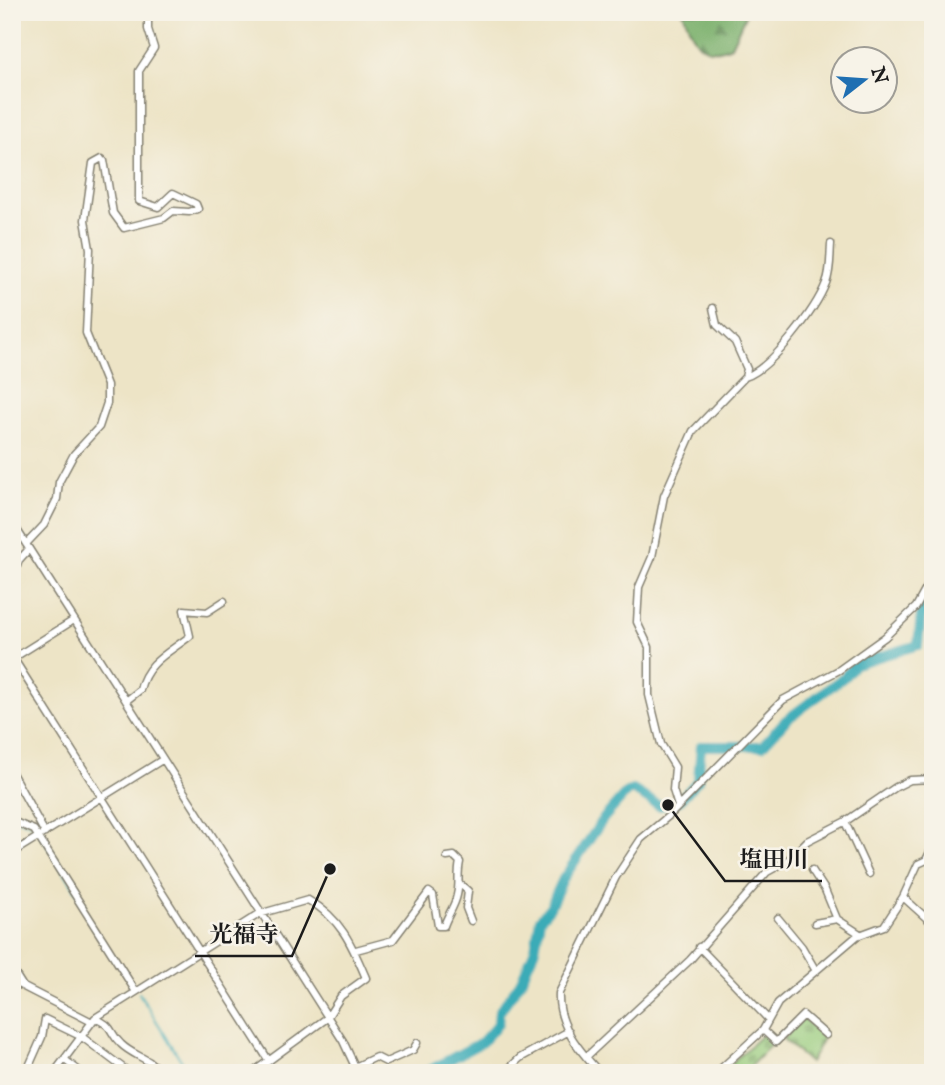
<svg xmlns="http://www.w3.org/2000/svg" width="945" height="1085" font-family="'IM FELL English','Noto Serif JP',serif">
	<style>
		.forest { fill: url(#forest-firs); stroke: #4b6644; stroke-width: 2 }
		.cemetery { fill: url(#cemetery-stones); stroke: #5a744c; stroke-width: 2 }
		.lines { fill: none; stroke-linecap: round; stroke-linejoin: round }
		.stream { stroke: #3aabb7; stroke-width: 2 }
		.river { stroke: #3aabb7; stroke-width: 10 }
		.minor-casing { stroke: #848071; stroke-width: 9 }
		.minor { stroke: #fff; stroke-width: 6 }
		.leader { fill: none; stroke: #1c1c1c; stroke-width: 2.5 }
		.callout-dot { fill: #1c1c1c; stroke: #f7f3e8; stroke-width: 2.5 }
		.callout-label { font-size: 23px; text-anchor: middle; font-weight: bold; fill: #1c1c1c; stroke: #f7f3e8; stroke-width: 5; stroke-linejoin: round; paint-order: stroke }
	</style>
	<defs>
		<pattern id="forest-firs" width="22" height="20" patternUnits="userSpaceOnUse" patternTransform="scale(1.75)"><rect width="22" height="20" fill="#7ab06c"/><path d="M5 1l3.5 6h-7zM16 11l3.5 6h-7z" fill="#638e58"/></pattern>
		<pattern id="cemetery-stones" width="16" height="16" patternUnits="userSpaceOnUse" patternTransform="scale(1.75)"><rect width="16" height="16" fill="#98cc7d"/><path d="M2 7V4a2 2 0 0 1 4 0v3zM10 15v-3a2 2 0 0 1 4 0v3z" fill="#82af6b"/></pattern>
	</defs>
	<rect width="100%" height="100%" fill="#f7f3e8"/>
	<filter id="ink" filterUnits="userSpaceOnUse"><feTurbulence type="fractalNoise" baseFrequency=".0143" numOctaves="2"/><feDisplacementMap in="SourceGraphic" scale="14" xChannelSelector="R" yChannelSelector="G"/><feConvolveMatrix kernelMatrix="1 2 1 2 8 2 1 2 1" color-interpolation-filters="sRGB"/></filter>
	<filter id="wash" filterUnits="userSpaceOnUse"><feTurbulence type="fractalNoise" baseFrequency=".00686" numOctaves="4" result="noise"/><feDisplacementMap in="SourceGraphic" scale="28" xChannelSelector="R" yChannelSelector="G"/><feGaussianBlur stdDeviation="1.57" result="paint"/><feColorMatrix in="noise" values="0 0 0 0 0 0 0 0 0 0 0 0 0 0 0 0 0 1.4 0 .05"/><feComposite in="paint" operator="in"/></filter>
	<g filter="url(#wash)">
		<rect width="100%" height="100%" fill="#ede4c6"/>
		<path class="forest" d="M 683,12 L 747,12 L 731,46 C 701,60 693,39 683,12 Z"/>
		<path class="cemetery" d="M 803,1018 L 823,1038 L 810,1063 L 783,1039 Z
			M 763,1034 L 773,1042 L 744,1073 L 728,1073 L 725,1069 Z"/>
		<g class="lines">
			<path class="stream" d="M 12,818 L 34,825 L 39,831 L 85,905
				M 139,993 L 189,1073"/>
			<path class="river" d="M 425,1073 L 482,1042 L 498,1024 L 499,1012 L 520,983 L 535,949 L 540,919 L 550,907 L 563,879 L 604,818 L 627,792 L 633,790 L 659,806 L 679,801 L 698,780 L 701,746 L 762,746 L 786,720 L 844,677 L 855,664 L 918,645 L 922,605 L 933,590"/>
		</g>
	</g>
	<g filter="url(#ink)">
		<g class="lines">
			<g class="minor-casing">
				<path id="minor" d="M 107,12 L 113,16 L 120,12
					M 745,377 C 771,369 816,309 826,283 C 831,271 830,256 831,244
					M 12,522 L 343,1041 L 358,1073
					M 26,544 L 44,525 L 57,499 L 59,482 L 74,454 L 99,427 L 107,403 L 107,385 L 86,333 L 90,249 L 85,220 L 93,163 L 102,158 L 104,160 L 113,213 L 124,228 L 164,218 L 173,211 L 189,212 L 198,209 L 196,204 L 173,193 L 158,207 L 139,201 L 139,71 L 154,48 L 148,29 L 148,12
					M 12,581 L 19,560 L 29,549
					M 12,656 L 269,1061
					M 12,659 L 74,620
					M 126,701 L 140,690 C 146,662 170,652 190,636 L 184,610 L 207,612 L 224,601
					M 12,773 L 45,833
					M 678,806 L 673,790 L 675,767 L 661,744 L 649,695 L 649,647 L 637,622 L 639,587 L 652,557 L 664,496 L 693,431 L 745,377 L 747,369 L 735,342 L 717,325 L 713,308
					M 12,821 L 34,830 L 136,992
					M 845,822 L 869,874
					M 12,853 L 162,760
					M 927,858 L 931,850 L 933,816
					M 812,870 L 825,890 L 837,919 L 860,934
					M 460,884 L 468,891 L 466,908 L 471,921
					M 903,897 L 933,924
					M 778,918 L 802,947 L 816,971
					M 815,923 L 837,919
					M 699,947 L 768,1019
					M 356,950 L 393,940 L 429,892 L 433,895 L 438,926 L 444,926 C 447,916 455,906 457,895 C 460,883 457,875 460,862 L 454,856 L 447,857
					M 12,969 L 22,985
					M 12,981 L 92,1022
					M 95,1018 C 116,1028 108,1032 121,1044 C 133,1056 152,1059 161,1073
					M 763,1030 L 776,1042 L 803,1015 L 826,1035
					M 586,1057 L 690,960 L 767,872 L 787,861 L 807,841 L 846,821 L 896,787 L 910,780 L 933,779
					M 65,1060 L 82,1073
					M 355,1067 L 376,1057 L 386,1062 L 413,1050 L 417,1043
					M 26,1073 L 42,1037 L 45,1019 L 82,1037 L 130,1073
					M 54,1073 L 95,1018 L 259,914 L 308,900 C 341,918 352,945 366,978 L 341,996 L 327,1018 L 252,1073
					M 504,1073 L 520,1058 L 569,1031
					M 600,1073 C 580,1051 557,1025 559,993 L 616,877 L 641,839 L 671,814 L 783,700 L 839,670 L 885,637 L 916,607 L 927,587 L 933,583
					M 716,1073 L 763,1030 L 778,1003 L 857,936 L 884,926 L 903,897 L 918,864 L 933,857"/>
			</g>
			<use href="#minor" class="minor"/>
		</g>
	</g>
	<path class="leader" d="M668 805L725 881H822M330 869L292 956H195"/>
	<g class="callout-dot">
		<circle cx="668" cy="805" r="7"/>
		<circle cx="330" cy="869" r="7"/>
	</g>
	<g class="callout-label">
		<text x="774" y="867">塩田川</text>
		<text x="244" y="942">光福寺</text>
	</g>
	<rect width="945" height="1085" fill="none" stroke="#f7f3e8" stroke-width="42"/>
	<g transform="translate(864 80) rotate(73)"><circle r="33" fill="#f7f3e8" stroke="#9f9d96" stroke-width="2"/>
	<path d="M0-5L12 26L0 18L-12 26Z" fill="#1f6fb2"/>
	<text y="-10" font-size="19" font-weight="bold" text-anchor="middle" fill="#1c1c1c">N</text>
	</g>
</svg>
